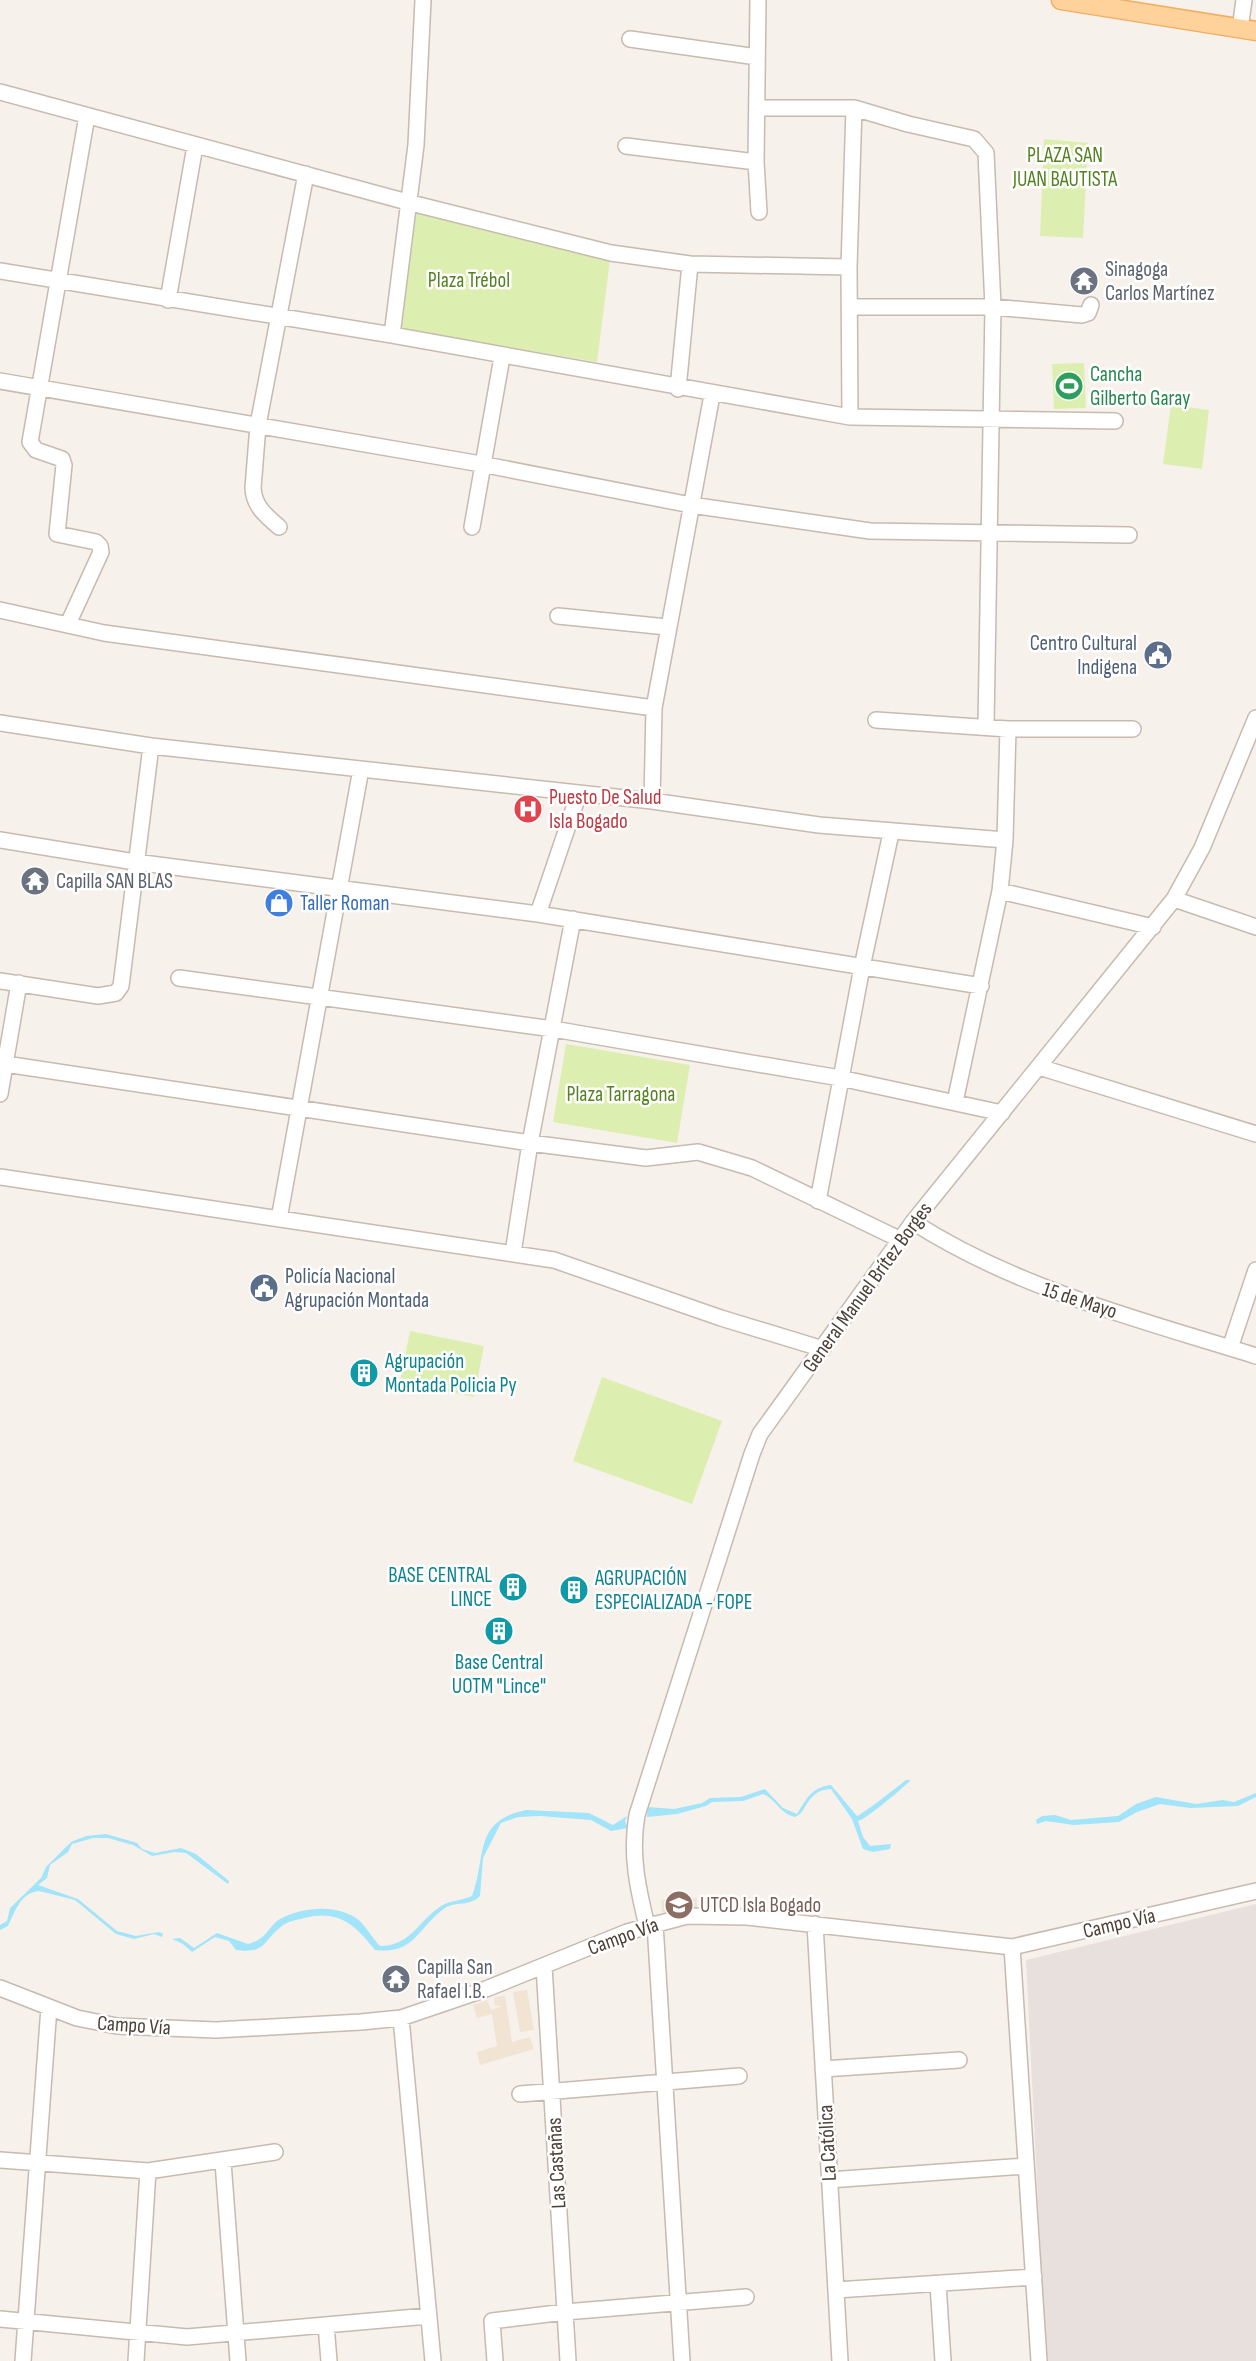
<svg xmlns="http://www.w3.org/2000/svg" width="1256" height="2361" font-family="'Sofia Sans Condensed',sans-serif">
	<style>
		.industrial { fill: #e7e0dc }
		.education { fill: #f1e4d3 }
		.medical { fill: #f8dedf }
		.green { fill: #ddefb0 }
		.water { fill: #a2e4f9 }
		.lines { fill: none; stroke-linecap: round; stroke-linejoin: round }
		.minor-casing { stroke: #c7baaf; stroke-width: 18 }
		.major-casing { stroke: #f2ad5e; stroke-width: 21 }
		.minor { stroke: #fff; stroke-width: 15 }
		.major { stroke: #ffd29c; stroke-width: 18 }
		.labels { text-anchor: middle; stroke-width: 5; stroke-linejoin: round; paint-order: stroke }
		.park-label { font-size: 21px; fill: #558121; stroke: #fff }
		.worship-label { font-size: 21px; fill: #5b616d; stroke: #fff; text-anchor: start }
		.leisure-label { font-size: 21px; fill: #27864d; stroke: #fff; text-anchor: start }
		.service-label { font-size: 21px; fill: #4e5e75; stroke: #fff; text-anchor: end }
		.health-label { font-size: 21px; fill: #be3a42; stroke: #fff; text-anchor: start }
		.shop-label { font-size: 21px; fill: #366cbe; stroke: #fff; text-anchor: start }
		.street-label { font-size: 21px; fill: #4d4137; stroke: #fff }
		.culture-label { font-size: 21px; fill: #0d838f; stroke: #fff; text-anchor: start }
		.education-label { font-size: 21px; fill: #785e54; stroke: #fff; text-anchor: start }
	</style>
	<rect width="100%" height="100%" fill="#f7f1eb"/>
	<path class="industrial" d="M 1256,1904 L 1256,2361 L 1046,2361 L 1026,1960 Z"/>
	<path class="education" d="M 697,1898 L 697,1909 L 662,1912 L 661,1900 Z
		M 527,1990 L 534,2030 L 520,2032 L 513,1992 Z
		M 505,1996 L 512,2042 L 530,2037 L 534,2049 L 480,2065 L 477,2052 L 497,2046 L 492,2014 L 477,2018 L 473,2005 L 487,2000 L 491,2010 L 502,2006 L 495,2006 L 494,1997 Z"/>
	<path class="medical" d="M 515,799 L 544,804 L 542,818 L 513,814 Z"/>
	<path class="green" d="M 1044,139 L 1088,143 L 1083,238 L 1040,236 Z
		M 418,205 L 611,252 L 597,362 L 398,329 Z
		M 1084,363 L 1086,408 L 1054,409 L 1052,364 Z
		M 1171,405 L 1209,410 L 1202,469 L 1163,464 Z
		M 566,1044 L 690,1065 L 677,1143 L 553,1122 Z
		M 410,1331 L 484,1346 L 474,1397 L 400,1382 Z
		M 602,1377 L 722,1421 L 692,1504 L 573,1461 Z"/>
	<path class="water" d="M 906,1780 L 911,1780 C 904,1787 865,1820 858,1821 L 863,1837 L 870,1846 L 891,1844 L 890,1849 L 873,1852 L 863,1849 L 852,1819 L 831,1789 C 806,1790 808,1812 795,1817 C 780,1814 776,1799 763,1794 L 743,1801 L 712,1802 L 706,1806 L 677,1814 L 647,1817 L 648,1807 L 674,1809 L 702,1803 L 710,1798 L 741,1797 L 765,1789 L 783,1808 L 797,1814 C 806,1799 812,1787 831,1785 L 857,1816 C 860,1816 900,1785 906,1780 Z
		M 1256,1793 L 1256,1797 L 1238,1806 L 1190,1808 L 1160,1804 L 1137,1812 L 1119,1822 L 1074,1825 L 1046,1821 L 1037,1824 L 1036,1820 L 1042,1816 L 1055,1815 L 1071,1820 L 1118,1816 L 1136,1804 L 1156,1797 L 1196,1804 L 1223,1800 L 1234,1802 Z
		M 526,1810 L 589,1813 L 613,1825 L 627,1816 L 625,1821 L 628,1828 L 611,1831 L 591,1820 L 540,1816 L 518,1817 L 501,1823 L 483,1858 L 480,1896 C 469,1907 456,1901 445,1908 C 418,1927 415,1955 375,1950 C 355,1925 339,1909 304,1918 C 297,1920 288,1921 282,1926 C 262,1941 267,1954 236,1950 L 229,1941 L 215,1937 L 192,1952 L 183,1944 L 172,1939 L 180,1938 L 194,1948 L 217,1933 L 248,1944 C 269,1938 267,1927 280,1919 C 302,1907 335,1904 356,1918 C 365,1924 372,1938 380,1946 C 411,1946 418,1921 441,1906 C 451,1900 462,1901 472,1896 C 487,1857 472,1821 526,1810 Z
		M 106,1834 L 137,1843 L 142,1849 L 155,1853 L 181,1848 L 196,1854 L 229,1881 L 228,1884 L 186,1853 L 175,1852 L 152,1856 L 133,1845 L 108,1838 L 93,1838 L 72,1844 L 68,1852 L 50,1865 L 47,1878 L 38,1885 L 78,1899 L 117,1931 L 136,1936 L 159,1932 L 163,1934 L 162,1937 L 154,1934 L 134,1939 L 116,1934 L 75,1900 L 39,1891 C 20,1893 15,1912 8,1926 L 0,1930 L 0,1925 L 7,1921 L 10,1908 L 41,1878 L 46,1867 L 71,1842 L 86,1836 Z"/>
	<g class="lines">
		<g class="minor-casing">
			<path id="minor" d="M 758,0 L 756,162 L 759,212
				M 1240,29 L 1244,0
				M 630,39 L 757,57
				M 0,92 L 411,203 L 611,253 L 690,264 L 849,267
				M 758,108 L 854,108 L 908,124 L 974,139 L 986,153 L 993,307 L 986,726
				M 626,146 L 756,162
				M 0,271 L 392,335 L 850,417 L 1115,421
				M 168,300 L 195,146
				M 850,307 L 993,307 L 1082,315 L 1088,313 L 1091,305
				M 392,335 L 416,145 L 423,0
				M 0,381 L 481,464 L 691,505 L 870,531 L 1129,535
				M 678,389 L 690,264
				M 850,417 L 849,267 L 854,108
				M 279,527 C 265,515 254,506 253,488 L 258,425 L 306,174
				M 472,527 L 502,357
				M 0,610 L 104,633 L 654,708
				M 558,616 L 667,627
				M 68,624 L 101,552 L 100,546 L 96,542 L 57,534 L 64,465 L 62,459 L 36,450 L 30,442 L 87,116
				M 876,720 L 1008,729 L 1133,729
				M 0,723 L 151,746 L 652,801 L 819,825 L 1005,840
				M 652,801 L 654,708 L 712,395
				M 0,840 L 135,862 L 538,914 L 981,986
				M 1000,891 L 1153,927
				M 1174,899 L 1256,927
				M 538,914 L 579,793
				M 179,978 L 553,1029 L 840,1078 L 1002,1113
				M 0,981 L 98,996 L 116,993 L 121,986 L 151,746
				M 5,1064 L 530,1143 L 646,1158 L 698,1152 L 752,1168 L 901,1240
				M 1039,1067 L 1256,1134
				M 0,1094 L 19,983
				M 955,1102 L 1000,891 L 1005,840 L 1008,729
				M 0,1177 L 554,1260 L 721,1318 L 823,1349
				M 818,1201 L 862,967 L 891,833
				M 279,1219 L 361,769
				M 913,1222 C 1018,1289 1138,1319 1256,1356
				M 513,1253 L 530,1143 L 573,919
				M 1230,1348 L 1256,1270
				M 655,1924 L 682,2361
				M 815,1924 L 840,2361
				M 647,1926 C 638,1889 630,1854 637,1815 L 752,1454 L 760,1434 L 913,1222 L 1174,899 L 1202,848 L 1256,718
				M 1012,1947 L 1039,2361
				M 544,1966 L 568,2361
				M 0,1988 L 77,2018 L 117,2026 L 216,2030 L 361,2022 L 401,2018 L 486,1989 L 627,1932 L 687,1916 L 747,1917 L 1012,1947 L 1256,1891
				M 401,2018 L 433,2361
				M 823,2069 L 959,2060
				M 520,2094 L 739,2076
				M 0,2160 L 148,2171 L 275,2152
				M 223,2162 L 238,2361
				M 829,2180 L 1026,2166
				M 938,2284 L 943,2361
				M 836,2290 L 1034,2277
				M 0,2319 L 187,2337 L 428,2316
				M 326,2325 L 329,2361
				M 23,2361 L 49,2007
				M 136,2361 L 148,2171
				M 495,2361 L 492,2321 L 565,2312 L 746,2297"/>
		</g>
		<g class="major-casing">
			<path id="major" d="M 1061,0 L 1256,31"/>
		</g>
		<use href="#minor" class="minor"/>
		<use href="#major" class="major"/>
	</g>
	<defs>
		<g id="temple-disc" transform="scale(1.5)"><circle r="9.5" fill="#6b7280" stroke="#fff"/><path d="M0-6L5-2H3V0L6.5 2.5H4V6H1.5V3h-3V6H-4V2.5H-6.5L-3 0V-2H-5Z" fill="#fff"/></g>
		<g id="stadium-disc" transform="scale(1.5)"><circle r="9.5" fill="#2e9e5b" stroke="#fff"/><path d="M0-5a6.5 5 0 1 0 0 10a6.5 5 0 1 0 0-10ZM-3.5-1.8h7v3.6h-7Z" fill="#fff"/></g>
		<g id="civic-disc" transform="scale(1.5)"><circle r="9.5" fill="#5c6f8a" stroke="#fff"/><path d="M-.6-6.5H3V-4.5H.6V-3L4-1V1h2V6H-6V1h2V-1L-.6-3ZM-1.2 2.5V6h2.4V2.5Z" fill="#fff"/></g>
		<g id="hospital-disc" transform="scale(1.5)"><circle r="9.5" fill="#e0444e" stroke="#fff"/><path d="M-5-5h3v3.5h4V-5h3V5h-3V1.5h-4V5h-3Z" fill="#fff"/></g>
		<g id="shop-disc" transform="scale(1.5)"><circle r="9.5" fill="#3f7fe0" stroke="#fff"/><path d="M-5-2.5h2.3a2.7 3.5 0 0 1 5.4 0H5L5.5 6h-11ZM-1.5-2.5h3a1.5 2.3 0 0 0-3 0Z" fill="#fff"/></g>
		<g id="building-disc" transform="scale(1.5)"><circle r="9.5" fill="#0f9aa8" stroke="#fff"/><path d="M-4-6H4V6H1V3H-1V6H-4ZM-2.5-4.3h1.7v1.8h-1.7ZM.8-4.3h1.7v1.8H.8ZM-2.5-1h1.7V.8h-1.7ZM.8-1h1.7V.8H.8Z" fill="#fff"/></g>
		<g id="university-disc" transform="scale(1.5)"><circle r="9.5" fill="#8d6e63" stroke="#fff"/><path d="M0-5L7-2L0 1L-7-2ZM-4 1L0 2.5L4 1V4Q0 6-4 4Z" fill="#fff"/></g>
	</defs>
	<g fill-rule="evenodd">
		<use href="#temple-disc" x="1084" y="281"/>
		<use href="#stadium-disc" x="1069" y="386"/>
		<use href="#civic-disc" x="1158" y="655"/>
		<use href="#hospital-disc" x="528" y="809"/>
		<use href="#temple-disc" x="35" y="881"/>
		<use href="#shop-disc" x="279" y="903"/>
		<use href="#civic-disc" x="264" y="1288"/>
		<use href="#building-disc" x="364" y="1373"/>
		<use href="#building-disc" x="513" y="1587"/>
		<use href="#building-disc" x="574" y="1590"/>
		<use href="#building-disc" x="499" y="1631"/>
		<use href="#university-disc" x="679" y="1905"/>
		<use href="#temple-disc" x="396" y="1979"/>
	</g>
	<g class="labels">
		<g class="park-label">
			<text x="1065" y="162">PLAZA SAN<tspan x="1065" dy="24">JUAN BAUTISTA</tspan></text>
			<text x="469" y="287">Plaza Trébol</text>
			<text x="621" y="1101">Plaza Tarragona</text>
		</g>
		<g class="worship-label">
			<text x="1105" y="276">Sinagoga<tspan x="1105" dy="24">Carlos Martínez</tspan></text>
			<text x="56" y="888">Capilla SAN BLAS</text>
			<text x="417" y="1974">Capilla San<tspan x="417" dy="24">Rafael I.B.</tspan></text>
		</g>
		<g class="leisure-label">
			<text x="1090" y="381">Cancha<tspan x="1090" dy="24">Gilberto Garay</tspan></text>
		</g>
		<g class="service-label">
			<text x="1137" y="650">Centro Cultural<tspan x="1137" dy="24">Indigena</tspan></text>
			<text x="285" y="1283" text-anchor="start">Policía Nacional<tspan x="285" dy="24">Agrupación Montada</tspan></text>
		</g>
		<g class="health-label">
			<text x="549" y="804">Puesto De Salud<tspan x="549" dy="24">Isla Bogado</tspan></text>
		</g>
		<g class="shop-label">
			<text x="300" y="910">Taller Roman</text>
		</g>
		<g class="street-label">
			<text transform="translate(867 1287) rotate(-54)" y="7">General Manuel Brítez Borges</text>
			<text transform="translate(1080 1300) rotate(18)" y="7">15 de Mayo</text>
			<text transform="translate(1119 1923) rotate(-13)" y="7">Campo Vía</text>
			<text transform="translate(623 1936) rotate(-20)" y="7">Campo Vía</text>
			<text transform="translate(134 2025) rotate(4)" y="7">Campo Vía</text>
			<text transform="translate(827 2143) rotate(-93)" y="7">La Católica</text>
			<text transform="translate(556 2163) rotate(-93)" y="7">Las Castañas</text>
		</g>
		<g class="culture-label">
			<text x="385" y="1368">Agrupación<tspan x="385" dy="24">Montada Policia Py</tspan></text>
			<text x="492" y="1582" text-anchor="end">BASE CENTRAL<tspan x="492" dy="24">LINCE</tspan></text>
			<text x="595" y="1585">AGRUPACIÓN<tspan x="595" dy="24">ESPECIALIZADA - FOPE</tspan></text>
			<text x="499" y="1669" text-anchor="middle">Base Central<tspan x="499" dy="24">UOTM "Lince"</tspan></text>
		</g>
		<g class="education-label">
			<text x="700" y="1912">UTCD Isla Bogado</text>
		</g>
	</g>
</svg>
